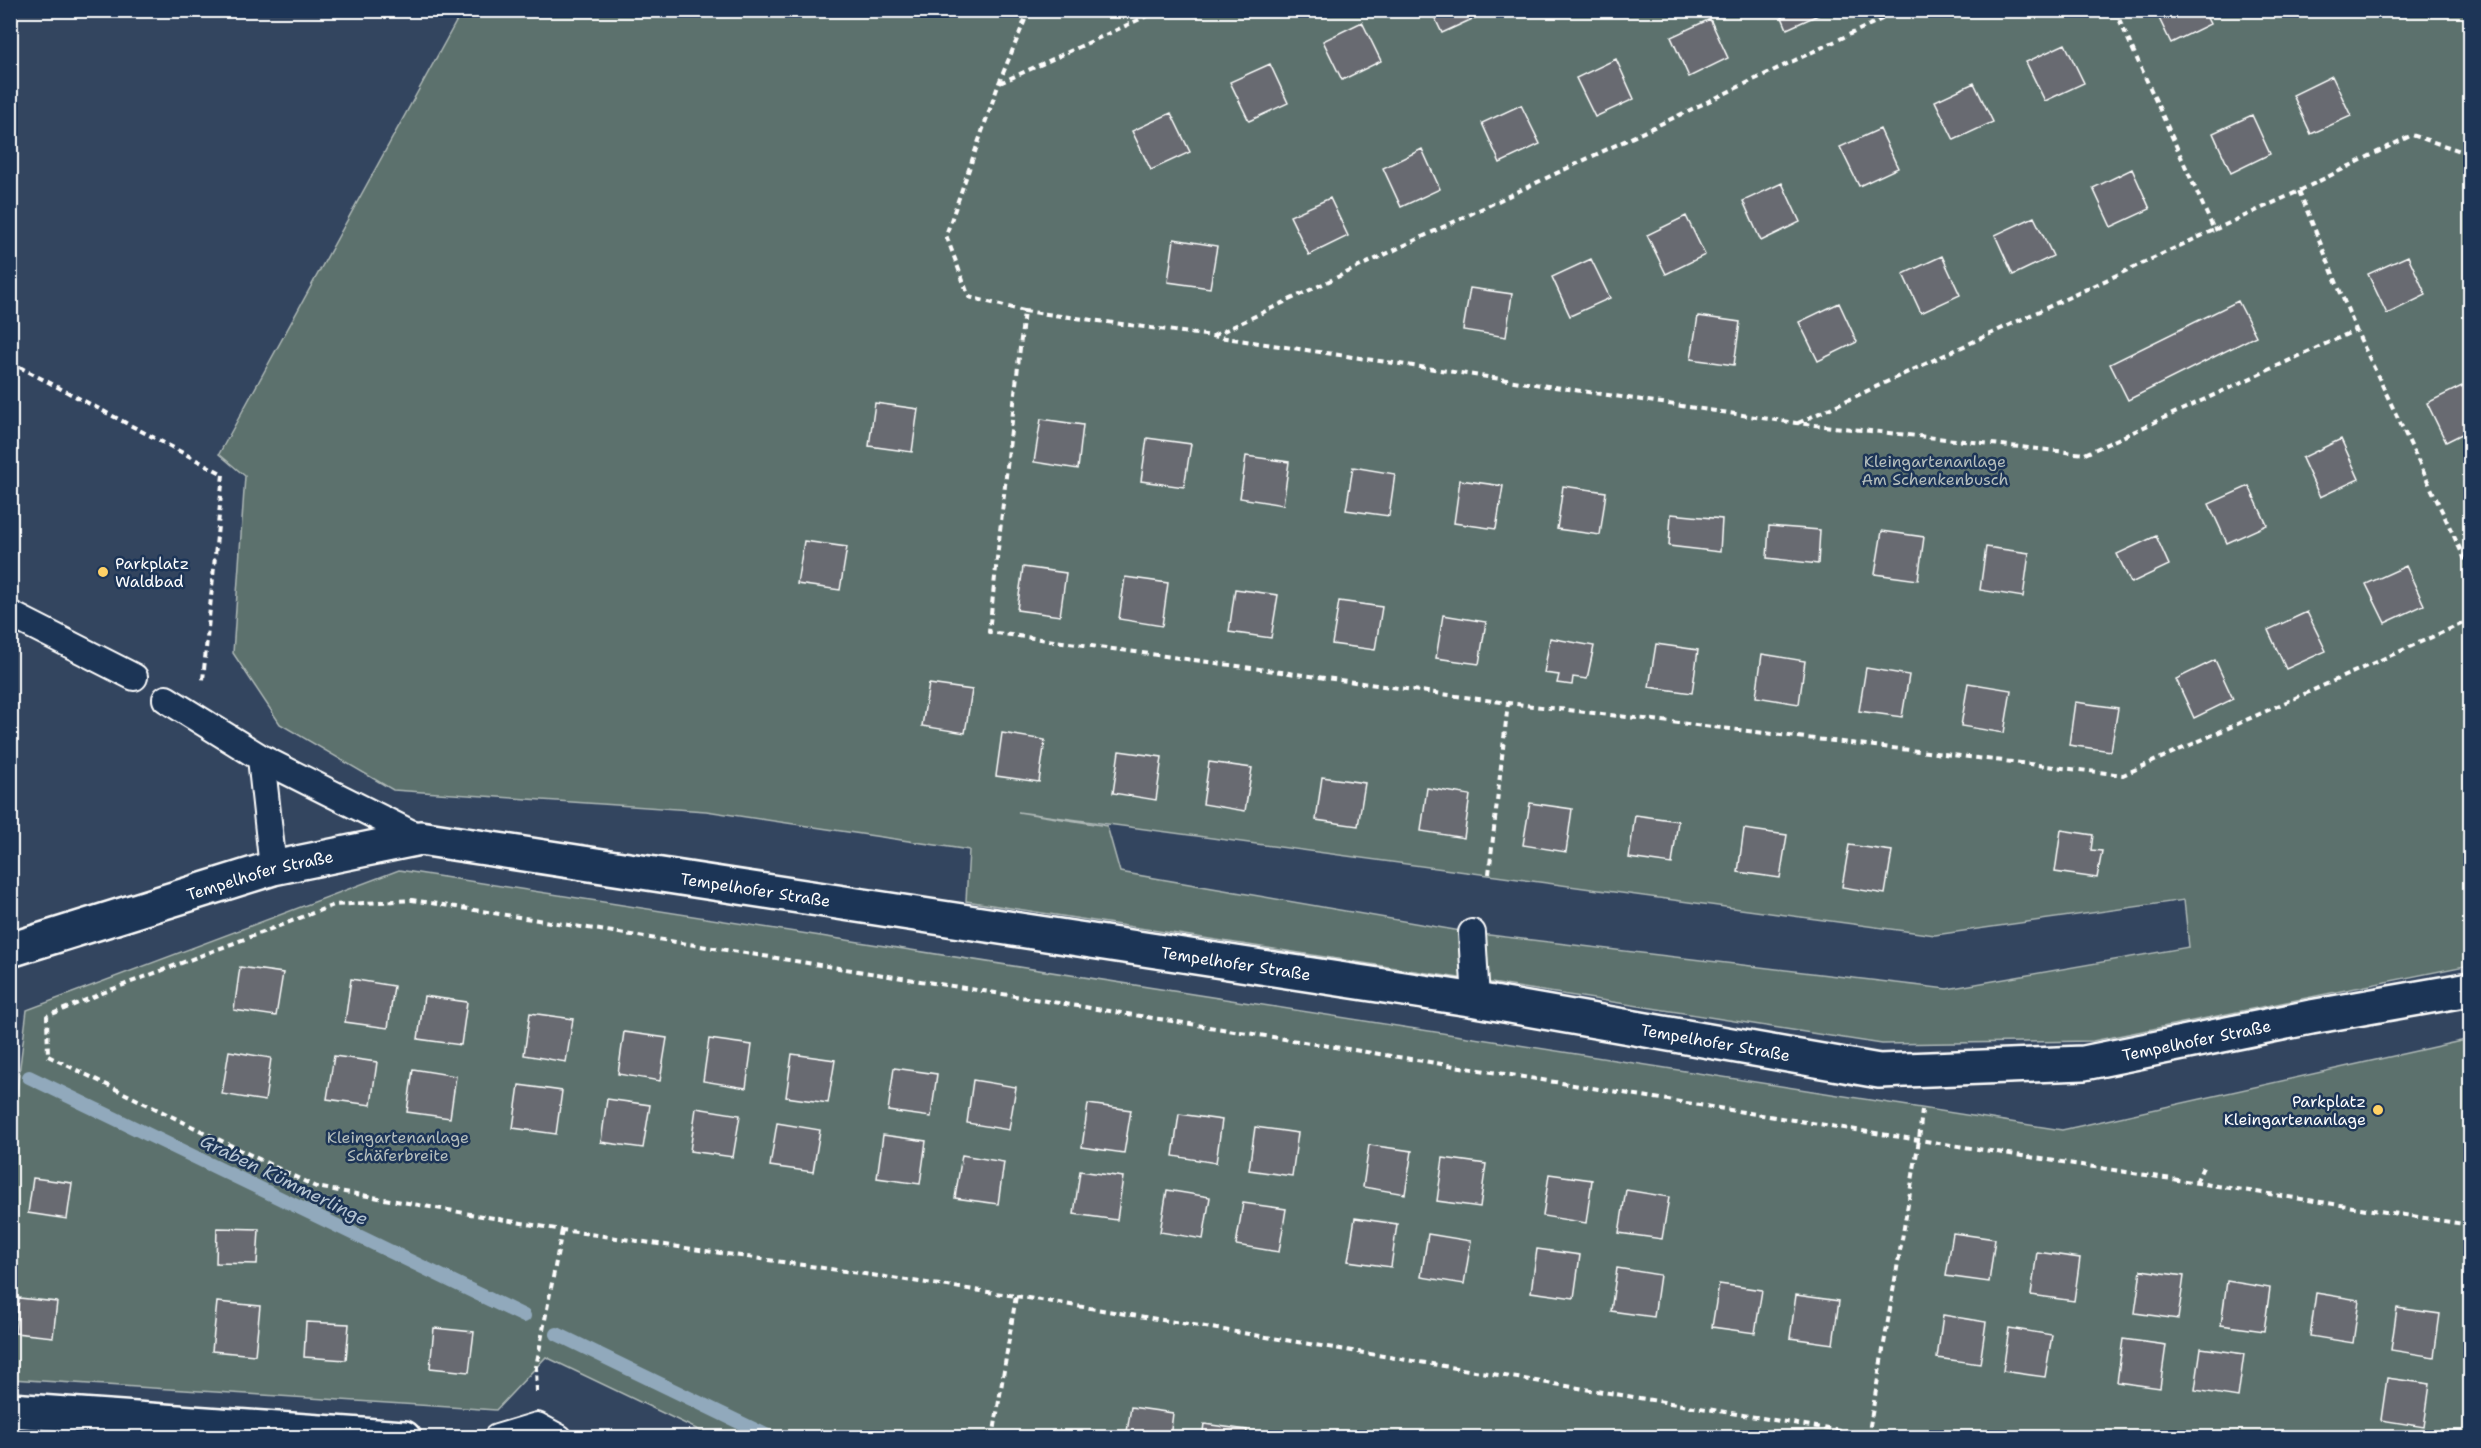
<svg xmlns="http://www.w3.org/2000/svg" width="2481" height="1448" font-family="'Shantell Sans',sans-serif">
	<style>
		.green { fill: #5c716d; stroke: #aeb8b6; stroke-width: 1.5; fill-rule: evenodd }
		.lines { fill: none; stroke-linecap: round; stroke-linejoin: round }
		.stream { stroke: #91a9bc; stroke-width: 14 }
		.building { fill: #676b71; stroke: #fff; stroke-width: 1.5 }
		.service-casing { stroke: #fff; stroke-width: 30 }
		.minor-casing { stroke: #fff; stroke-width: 38 }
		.path { stroke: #fff; stroke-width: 4; stroke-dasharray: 6 4.5; stroke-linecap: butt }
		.service { stroke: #1d3557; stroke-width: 26 }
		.minor { stroke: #1d3557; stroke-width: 33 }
		.poi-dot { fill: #ffd166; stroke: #1d3557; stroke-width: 2 }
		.labels { text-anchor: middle; stroke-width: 5; stroke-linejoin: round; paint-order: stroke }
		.park-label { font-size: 16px; fill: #b6bfbd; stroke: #1d3557 }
		.poi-label { font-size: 16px; fill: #fff; stroke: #1d3557; text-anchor: start }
		.street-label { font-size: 16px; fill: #fff; stroke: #1d3557 }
		.water-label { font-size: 18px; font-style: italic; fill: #b6c5d3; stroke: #1d3557 }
	</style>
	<rect width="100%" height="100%" fill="#33455f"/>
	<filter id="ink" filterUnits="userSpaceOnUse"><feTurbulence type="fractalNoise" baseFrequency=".0167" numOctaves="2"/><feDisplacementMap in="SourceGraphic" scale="12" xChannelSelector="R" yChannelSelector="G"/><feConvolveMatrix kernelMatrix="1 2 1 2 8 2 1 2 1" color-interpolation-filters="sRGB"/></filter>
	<g filter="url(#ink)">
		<path class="green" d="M 462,11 L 2470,11 L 2470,965 L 2093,1041 L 1882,1044 L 966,901 L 969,850 L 706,811 L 393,790 L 280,724 L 233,653 L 245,476 L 219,454 ZM 1018,812 L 1935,935 L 2184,900 L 2189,947 L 1947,989 L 1472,933 L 1120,872 L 1107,826 Z
			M 399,870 L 2062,1130 L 2470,1039 L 2470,1437 L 715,1438 L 546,1357 L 496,1410 L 11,1379 L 10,1146 L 27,1010 Z"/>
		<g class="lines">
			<path class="stream" d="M 29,1077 L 524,1316
				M 557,1334 L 772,1438"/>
		</g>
		<path class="building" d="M 1431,10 L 1479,10 L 1481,15 L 1442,33 Z
			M 1779,10 L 1827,10 L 1827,11 L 1787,29 Z
			M 2155,10 L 2203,10 L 2210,24 L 2171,43 Z
			M 1710,19 L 1728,58 L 1689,77 L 1671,37 Z
			M 1362,22 L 1381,61 L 1342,80 L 1323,41 Z
			M 2065,44 L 2084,83 L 2045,101 L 2026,62 Z
			M 1616,59 L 1634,99 L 1595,117 L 1576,78 Z
			M 1270,64 L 1288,103 L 1249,121 L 1230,82 Z
			M 2332,76 L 2351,116 L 2311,134 L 2293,95 Z
			M 1974,83 L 1993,122 L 1954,140 L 1935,101 Z
			M 1521,105 L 1540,144 L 1500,163 L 1482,123 Z
			M 1171,113 L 1190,152 L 1151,170 L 1132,131 Z
			M 2252,115 L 2270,154 L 2231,173 L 2213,133 Z
			M 1880,129 L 1898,168 L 1859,186 L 1840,147 Z
			M 1422,149 L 1440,189 L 1401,207 L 1383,168 Z
			M 2132,169 L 2150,209 L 2111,227 L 2093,188 Z
			M 1782,183 L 1800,222 L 1761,241 L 1743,201 Z
			M 1330,198 L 1348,236 L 1309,255 L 1290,216 Z
			M 1686,216 L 1705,255 L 1666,274 L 1647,235 Z
			M 2034,217 L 2053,256 L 2013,275 L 1995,235 Z
			M 1174,239 L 1217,246 L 1210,288 L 1168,282 Z
			M 1942,256 L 1960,295 L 1921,313 L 1903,274 Z
			M 2408,256 L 2426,295 L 2387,314 L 2368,274 Z
			M 1591,259 L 1610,298 L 1570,316 L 1552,277 Z
			M 1470,288 L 1512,294 L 1506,337 L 1463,330 Z
			M 2238,301 L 2256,336 L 2128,400 L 2110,364 Z
			M 1839,303 L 1857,342 L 1818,361 L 1799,322 Z
			M 1698,316 L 1740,322 L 1734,365 L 1691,359 Z
			M 2466,384 L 2470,393 L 2470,430 L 2446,442 L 2427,403 Z
			M 875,403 L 918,409 L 912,452 L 869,446 Z
			M 1041,419 L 1083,425 L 1078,469 L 1034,462 Z
			M 1147,438 L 1191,444 L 1184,487 L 1141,481 Z
			M 2341,439 L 2359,479 L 2320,497 L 2302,458 Z
			M 1246,456 L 1289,462 L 1283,505 L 1240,498 Z
			M 1353,467 L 1395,474 L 1389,516 L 1346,510 Z
			M 1460,480 L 1503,486 L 1496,529 L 1454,523 Z
			M 1563,486 L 1606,492 L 1600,535 L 1557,529 Z
			M 2249,486 L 2267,525 L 2227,543 L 2209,504 Z
			M 1671,514 L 1722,519 L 1720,552 L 1669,546 Z
			M 1769,526 L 1820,530 L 1818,564 L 1767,558 Z
			M 1882,531 L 1924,537 L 1918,580 L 1875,574 Z
			M 2156,536 L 2169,565 L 2131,583 L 2117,554 Z
			M 804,541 L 847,547 L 840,590 L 797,584 Z
			M 1986,547 L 2029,553 L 2023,597 L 1980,590 Z
			M 2406,566 L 2424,605 L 2385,623 L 2366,584 Z
			M 1023,567 L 1066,573 L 1060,616 L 1017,610 Z
			M 1125,577 L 1168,583 L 1162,626 L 1119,619 Z
			M 1235,589 L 1278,595 L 1271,638 L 1229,632 Z
			M 1339,601 L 1382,607 L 1375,650 L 1332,644 Z
			M 2307,612 L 2326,651 L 2286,669 L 2268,630 Z
			M 1443,615 L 1486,622 L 1479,664 L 1436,658 Z
			M 1550,638 L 1594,646 L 1587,679 L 1573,677 L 1572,685 L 1557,683 L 1559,675 L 1544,673 Z
			M 1656,644 L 1698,650 L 1692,693 L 1649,687 Z
			M 1762,654 L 1805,661 L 1799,704 L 1756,697 Z
			M 2215,660 L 2233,699 L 2194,718 L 2176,679 Z
			M 1866,668 L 1909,675 L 1902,717 L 1859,711 Z
			M 1968,683 L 2011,690 L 2004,733 L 1961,726 Z
			M 929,684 L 972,690 L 965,733 L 922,726 Z
			M 2075,702 L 2118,708 L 2111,751 L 2069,745 Z
			M 1002,733 L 1045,740 L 1039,782 L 996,776 Z
			M 1119,751 L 1162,757 L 1156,800 L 1113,793 Z
			M 1209,762 L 1252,768 L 1245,811 L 1203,804 Z
			M 1322,777 L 1365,783 L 1358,826 L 1316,820 Z
			M 1427,788 L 1470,795 L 1464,838 L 1421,831 Z
			M 1530,803 L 1572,809 L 1566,852 L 1523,845 Z
			M 1635,815 L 1678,821 L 1672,864 L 1629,858 Z
			M 1744,829 L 1787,835 L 1780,878 L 1738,872 Z
			M 2061,830 L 2093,835 L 2091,850 L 2102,851 L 2097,878 L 2055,872 Z
			M 1849,845 L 1892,851 L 1885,894 L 1842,887 Z
			M 240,967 L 283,973 L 276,1016 L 234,1010 Z
			M 351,979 L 394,986 L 388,1028 L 345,1022 Z
			M 424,996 L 467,1002 L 461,1045 L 418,1039 Z
			M 530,1013 L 573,1019 L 566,1062 L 524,1055 Z
			M 624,1032 L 667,1038 L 660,1081 L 618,1074 Z
			M 709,1039 L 752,1045 L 746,1088 L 703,1081 Z
			M 229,1051 L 271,1058 L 265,1101 L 222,1094 Z
			M 792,1054 L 835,1060 L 828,1103 L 786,1097 Z
			M 334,1056 L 377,1062 L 371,1105 L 327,1099 Z
			M 894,1068 L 937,1074 L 931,1117 L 888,1111 Z
			M 413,1069 L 456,1076 L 450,1118 L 407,1112 Z
			M 973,1080 L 1016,1087 L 1009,1130 L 967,1123 Z
			M 519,1085 L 562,1091 L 556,1134 L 513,1128 Z
			M 607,1099 L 650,1105 L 643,1148 L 601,1142 Z
			M 1088,1104 L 1131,1110 L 1124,1153 L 1082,1147 Z
			M 696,1108 L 740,1115 L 733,1157 L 690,1151 Z
			M 1179,1114 L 1222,1120 L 1216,1163 L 1173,1156 Z
			M 777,1123 L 820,1130 L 813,1172 L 770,1166 Z
			M 1255,1127 L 1298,1133 L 1292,1176 L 1249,1170 Z
			M 883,1135 L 926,1141 L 920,1184 L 877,1178 Z
			M 1369,1145 L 1412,1151 L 1405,1194 L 1363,1187 Z
			M 962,1155 L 1004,1162 L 998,1204 L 955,1198 Z
			M 1443,1158 L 1486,1164 L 1480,1207 L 1437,1201 Z
			M 1080,1171 L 1123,1177 L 1117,1220 L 1074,1214 Z
			M 1549,1174 L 1592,1180 L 1586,1223 L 1543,1216 Z
			M 33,1178 L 72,1183 L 67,1219 L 28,1213 Z
			M 1167,1190 L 1210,1197 L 1203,1239 L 1160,1232 Z
			M 1626,1190 L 1669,1197 L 1662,1239 L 1619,1233 Z
			M 1243,1203 L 1286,1209 L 1279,1252 L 1236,1245 Z
			M 1355,1218 L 1397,1224 L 1391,1267 L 1348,1261 Z
			M 217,1228 L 259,1229 L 257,1264 L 216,1263 Z
			M 1953,1233 L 1995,1239 L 1989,1282 L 1946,1276 Z
			M 1428,1234 L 1471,1241 L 1464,1284 L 1421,1277 Z
			M 1537,1249 L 1580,1255 L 1574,1298 L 1531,1292 Z
			M 2037,1252 L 2080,1258 L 2074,1301 L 2031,1295 Z
			M 1617,1268 L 1660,1275 L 1654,1317 L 1611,1311 Z
			M 2141,1270 L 2184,1276 L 2178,1319 L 2135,1313 Z
			M 2227,1281 L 2270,1288 L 2264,1331 L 2221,1325 Z
			M 1719,1284 L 1762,1290 L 1755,1333 L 1712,1327 Z
			M 2316,1293 L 2359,1300 L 2353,1343 L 2310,1336 Z
			M 1796,1295 L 1839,1301 L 1833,1344 L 1790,1338 Z
			M 19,1298 L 57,1302 L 53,1337 L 15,1333 Z
			M 217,1302 L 260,1306 L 255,1355 L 212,1351 Z
			M 2397,1308 L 2440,1314 L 2434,1357 L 2391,1350 Z
			M 1943,1315 L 1986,1322 L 1980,1364 L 1937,1358 Z
			M 306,1322 L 349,1324 L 346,1360 L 304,1357 Z
			M 434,1328 L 474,1332 L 469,1372 L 430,1368 Z
			M 2009,1328 L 2052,1335 L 2045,1377 L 2003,1371 Z
			M 2123,1339 L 2166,1345 L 2160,1388 L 2117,1382 Z
			M 2201,1348 L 2244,1354 L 2238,1397 L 2195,1390 Z
			M 2387,1378 L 2430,1384 L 2424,1427 L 2381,1420 Z
			M 1131,1407 L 1173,1413 L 1170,1438 L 1126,1438 Z
			M 1204,1424 L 1247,1430 L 1246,1438 L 1202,1438 Z"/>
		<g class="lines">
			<g class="service-casing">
				<path id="service" d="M 10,614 L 134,677
					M 166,699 L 261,758 L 420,838
					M 261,758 L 273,868
					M 1472,933 L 1476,1000
					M 497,1438 L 537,1426 L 559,1438"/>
			</g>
			<g class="minor-casing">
				<g id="minor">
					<path id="s1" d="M 10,950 L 273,868 L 420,838 L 1476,1000 L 1879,1071 L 2084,1063 L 2311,1017 L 2470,989"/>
					<path d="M 10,1410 L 404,1438"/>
				</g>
			</g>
			<path class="path" d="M 1029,10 L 999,83 L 946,235 L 969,297 L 1024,311 L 989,632 L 1508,703 L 2123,775 L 2470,620
				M 2115,10 L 2214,230 L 2299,191 L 2412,135 L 2470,154
				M 1000,83 L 1160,10
				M 2299,191 L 2356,330 L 2470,570
				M 1024,311 L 1212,336 L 1796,423 L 2085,454 L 2356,330
				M 1213,336 L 1901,10
				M 10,362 L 223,474 L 203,680
				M 1798,423 L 2214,230
				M 1489,874 L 1508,703
				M 2196,1182 L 2203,1167
				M 1016,1296 L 1884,1438
				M 537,1392 L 536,1367 L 562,1230
				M 1868,1437 L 1919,1140 L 1922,1110
				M 993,1438 L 1016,1296 L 562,1230 L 316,1187 L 48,1056 L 47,1016 L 105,992 L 334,905 L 412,900 L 1919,1140 L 2470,1225"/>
			<use href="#service" class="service"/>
			<use href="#minor" class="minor"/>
		</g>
	</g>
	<g class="poi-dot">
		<circle cx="103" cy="572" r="6"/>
		<circle cx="2378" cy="1110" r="6"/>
	</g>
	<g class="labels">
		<g class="park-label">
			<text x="1935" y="467">Kleingartenanlage<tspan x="1935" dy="18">Am Schenkenbusch</tspan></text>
			<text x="398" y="1143">Kleingartenanlage<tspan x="398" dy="18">Schäferbreite</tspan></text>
		</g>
		<g class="poi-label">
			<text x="115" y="569">Parkplatz<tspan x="115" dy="18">Waldbad</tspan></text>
			<text x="2366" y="1107" text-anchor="end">Parkplatz<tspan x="2366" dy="18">Kleingartenanlage</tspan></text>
		</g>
		<g class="street-label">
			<text dy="6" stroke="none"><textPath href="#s1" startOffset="261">Tempelhofer Straße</textPath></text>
			<text dy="6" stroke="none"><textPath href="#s1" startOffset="765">Tempelhofer Straße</textPath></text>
			<text dy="6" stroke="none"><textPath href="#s1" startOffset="1251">Tempelhofer Straße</textPath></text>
			<text dy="6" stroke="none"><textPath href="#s1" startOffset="2223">Tempelhofer Straße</textPath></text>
			<text dy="6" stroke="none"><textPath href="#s1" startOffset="1737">Tempelhofer Straße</textPath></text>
		</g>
		<g class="water-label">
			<text transform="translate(284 1180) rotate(26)" y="6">Graben Kümmerlinge</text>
		</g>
	</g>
	<rect width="2481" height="1448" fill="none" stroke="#1d3557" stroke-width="36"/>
	<rect x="18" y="18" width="2445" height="1412" fill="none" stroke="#fff" stroke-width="2" filter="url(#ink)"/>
</svg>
